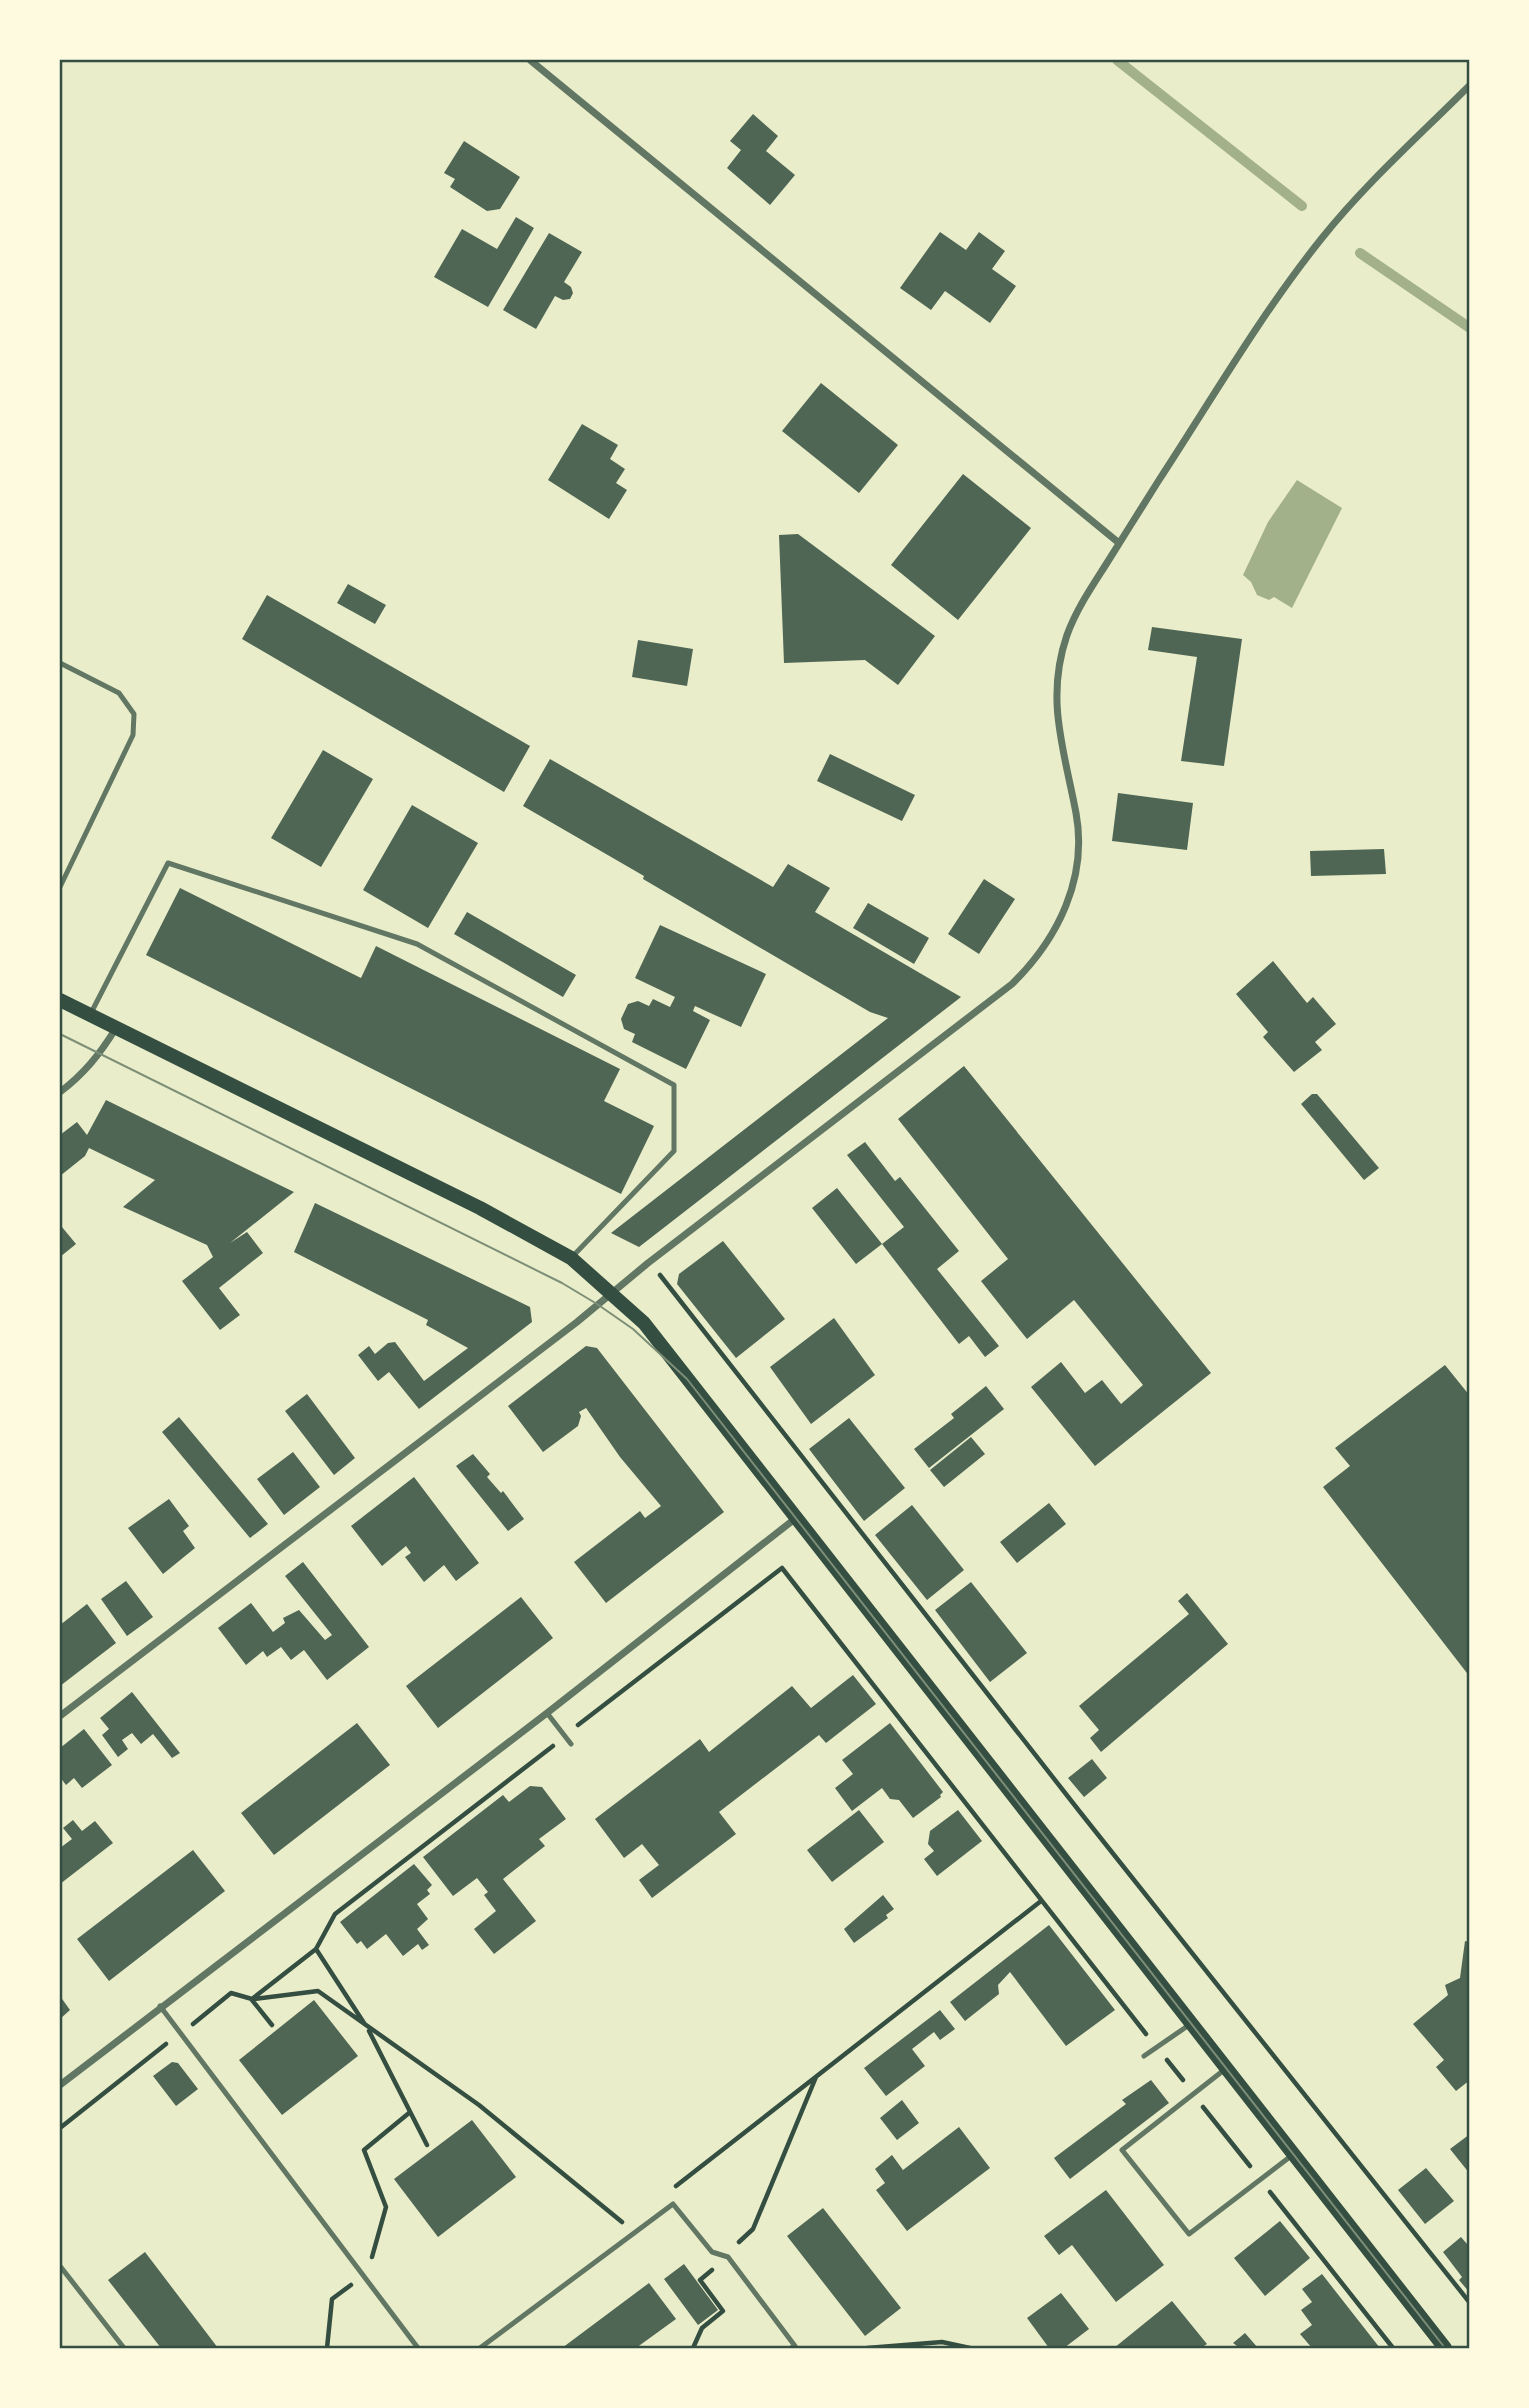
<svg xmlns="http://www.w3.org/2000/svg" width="1529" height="2408" font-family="'Roboto Condensed',sans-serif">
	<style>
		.water { fill: #a3b18a }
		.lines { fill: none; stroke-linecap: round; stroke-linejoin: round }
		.stream { stroke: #a3b18a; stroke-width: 10 }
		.building { fill: #4f6655 }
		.path { stroke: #344e41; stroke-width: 4.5 }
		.service { stroke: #617663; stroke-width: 5 }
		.minor { stroke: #617663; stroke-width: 7 }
		.secondary { stroke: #344e41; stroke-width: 14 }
		.tram { stroke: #7c8e77; stroke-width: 2 }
		.neatline { fill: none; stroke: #344e41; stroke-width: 2.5 }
	</style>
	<rect width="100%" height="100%" fill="#e9edc9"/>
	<path class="water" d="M 1297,480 L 1342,508 L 1292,608 L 1274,597 L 1269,600 L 1257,595 L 1251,582 L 1243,575 L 1268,522 Z"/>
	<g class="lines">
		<path class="stream" d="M 1117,60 L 1302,206
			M 1360,253 L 1470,328"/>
	</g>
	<path class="building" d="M 753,114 L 778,136 L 766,151 L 795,175 L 770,205 L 727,168 L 741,150 L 730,141 Z
		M 464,141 L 520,177 L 500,209 L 487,211 L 450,187 L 455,179 L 444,173 Z
		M 516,217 L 534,228 L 488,307 L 434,277 L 462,229 L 497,249 Z
		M 940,232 L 966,250 L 979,232 L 1005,251 L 992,269 L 1016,286 L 990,323 L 945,291 L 931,310 L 900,288 Z
		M 549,233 L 582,252 L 564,282 L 571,287 L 573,293 L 570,299 L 563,300 L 555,296 L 536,329 L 503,310 Z
		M 821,383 L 898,445 L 859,493 L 782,431 Z
		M 582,424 L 618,445 L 610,459 L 625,469 L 616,483 L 627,490 L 609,519 L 548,480 Z
		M 963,474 L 1031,528 L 958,620 L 891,565 Z
		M 798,534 L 935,636 L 898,685 L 865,660 L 784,663 L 779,535 Z
		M 348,584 L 386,605 L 375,624 L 337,603 Z
		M 267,595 L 530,746 L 504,792 L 242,639 Z
		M 1152,627 L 1242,639 L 1224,766 L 1181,761 L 1197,657 L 1148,650 Z
		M 638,640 L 693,649 L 687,686 L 632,677 Z
		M 323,750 L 373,779 L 321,867 L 271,838 Z
		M 830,754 L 915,795 L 902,821 L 817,781 Z
		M 550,759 L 773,887 L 788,864 L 830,888 L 815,912 L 961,997 L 639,1247 L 611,1233 L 888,1018 L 870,1012 L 643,879 L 644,876 L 523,806 Z
		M 1118,793 L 1193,803 L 1187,850 L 1112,841 Z
		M 412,805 L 478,843 L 428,928 L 363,890 Z
		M 1384,849 L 1386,874 L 1311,876 L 1310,851 Z
		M 984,879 L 1015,899 L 979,954 L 948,934 Z
		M 180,888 L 361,978 L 376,946 L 620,1069 L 604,1101 L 654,1126 L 621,1194 L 146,955 Z
		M 868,903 L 929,938 L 914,964 L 853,928 Z
		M 467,912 L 576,975 L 563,997 L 454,934 Z
		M 660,925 L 766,974 L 741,1027 L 695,1006 L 693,1011 L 710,1020 L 686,1069 L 632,1042 L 635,1034 L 624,1029 L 621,1019 L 628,1004 L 638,1001 L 649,1006 L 653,999 L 670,1007 L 675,997 L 635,978 Z
		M 1273,961 L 1307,1003 L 1313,997 L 1336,1024 L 1315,1042 L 1322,1050 L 1294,1072 L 1263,1037 L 1268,1032 L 1236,994 Z
		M 964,1066 L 1211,1373 L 1095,1466 L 1031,1387 L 1061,1362 L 1085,1393 L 1102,1380 L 1121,1404 L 1143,1385 L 1074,1300 L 1027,1339 L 981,1281 L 1008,1259 L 898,1119 Z
		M 1312,1094 L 1317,1094 L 1379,1168 L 1364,1180 L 1301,1104 Z
		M 106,1100 L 294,1192 L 230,1243 L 247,1232 L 263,1253 L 219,1288 L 240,1315 L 220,1330 L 182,1281 L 213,1257 L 207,1245 L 123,1207 L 155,1180 L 89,1148 L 85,1156 L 60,1176 L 60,1135 L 77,1122 L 87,1135 Z
		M 865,1142 L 895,1181 L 900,1177 L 959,1251 L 937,1269 L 999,1346 L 985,1357 L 969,1336 L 959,1344 L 882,1244 L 904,1227 L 847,1155 Z
		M 837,1188 L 882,1244 L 856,1264 L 812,1208 Z
		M 315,1203 L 530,1307 L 532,1322 L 419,1409 L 389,1372 L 378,1381 L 358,1355 L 369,1346 L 375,1354 L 388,1343 L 395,1342 L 424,1381 L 468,1348 L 426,1325 L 428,1320 L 294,1252 Z
		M 62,1227 L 76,1244 L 60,1257 L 60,1229 Z
		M 723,1241 L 785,1319 L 736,1358 L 677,1284 L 679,1274 Z
		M 834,1318 L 875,1375 L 811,1424 L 770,1367 Z
		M 586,1346 L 597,1348 L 724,1512 L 606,1603 L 574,1562 L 640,1511 L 645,1518 L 661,1506 L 620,1457 L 586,1408 L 579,1412 L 581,1416 L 578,1426 L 543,1452 L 508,1406 Z
		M 1445,1365 L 1470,1396 L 1470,1677 L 1323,1487 L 1350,1466 L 1335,1448 Z
		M 986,1386 L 1004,1409 L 929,1468 L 914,1449 L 954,1418 L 951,1414 Z
		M 307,1394 L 355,1458 L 334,1475 L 285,1411 Z
		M 179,1417 L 268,1524 L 250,1538 L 162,1432 Z
		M 849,1418 L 905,1488 L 864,1521 L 809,1449 Z
		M 971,1437 L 985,1454 L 944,1487 L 930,1470 Z
		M 293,1452 L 320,1487 L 284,1515 L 257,1479 Z
		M 473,1454 L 490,1474 L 487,1477 L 501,1493 L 503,1491 L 524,1519 L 508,1531 L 456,1466 Z
		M 414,1477 L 479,1563 L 456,1581 L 444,1565 L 424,1582 L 405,1557 L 411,1553 L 406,1546 L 382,1566 L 351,1526 Z
		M 169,1499 L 189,1526 L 183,1531 L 195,1548 L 163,1574 L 128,1528 Z
		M 1049,1503 L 1066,1524 L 1017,1563 L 1000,1542 Z
		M 912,1505 L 964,1570 L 927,1600 L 875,1535 Z
		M 303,1562 L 369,1647 L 327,1680 L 304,1650 L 291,1660 L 281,1647 L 267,1657 L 263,1651 L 246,1665 L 218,1628 L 251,1603 L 273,1632 L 285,1623 L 283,1618 L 299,1610 L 325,1640 L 332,1635 L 285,1576 Z
		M 126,1581 L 153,1617 L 127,1636 L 101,1599 Z
		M 971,1582 L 1027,1653 L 990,1682 L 935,1610 Z
		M 1187,1593 L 1228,1644 L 1101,1752 L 1090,1738 L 1099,1730 L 1079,1706 L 1189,1614 L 1178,1601 Z
		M 521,1597 L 553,1638 L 438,1728 L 406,1686 Z
		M 87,1604 L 116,1643 L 60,1686 L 60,1625 Z
		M 853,1675 L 876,1704 L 826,1743 L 819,1735 L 719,1812 L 736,1834 L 652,1898 L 639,1880 L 659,1865 L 642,1844 L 624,1858 L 595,1819 L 700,1739 L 709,1752 L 792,1686 L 811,1708 Z
		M 132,1692 L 180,1753 L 172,1758 L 153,1734 L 141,1744 L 132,1733 L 122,1740 L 128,1749 L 118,1757 L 102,1735 L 109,1729 L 100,1718 Z
		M 357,1723 L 390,1765 L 274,1855 L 241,1813 Z
		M 890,1723 L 943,1792 L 940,1795 L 941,1797 L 913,1818 L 899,1800 L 890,1799 L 882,1788 L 852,1811 L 835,1788 L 853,1774 L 842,1760 Z
		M 84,1729 L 112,1765 L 82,1788 L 74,1778 L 66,1785 L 60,1777 L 60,1748 Z
		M 1092,1759 L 1107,1778 L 1084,1797 L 1068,1778 Z
		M 530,1786 L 542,1787 L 566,1819 L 539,1839 L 545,1846 L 503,1879 L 536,1921 L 494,1954 L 474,1929 L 496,1911 L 484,1895 L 488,1892 L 477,1878 L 453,1896 L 423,1857 L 503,1795 L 509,1802 Z
		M 859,1810 L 884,1842 L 832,1882 L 807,1850 Z
		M 958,1810 L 982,1841 L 937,1876 L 924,1859 L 934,1851 L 928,1844 L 930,1831 Z
		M 73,1820 L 82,1831 L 95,1821 L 113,1843 L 60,1884 L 60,1848 L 72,1839 L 63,1828 Z
		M 193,1850 L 225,1891 L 109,1981 L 77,1939 Z
		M 414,1864 L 432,1885 L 427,1890 L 430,1894 L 417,1904 L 428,1919 L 417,1929 L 429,1945 L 422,1950 L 418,1944 L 403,1956 L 386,1934 L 367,1949 L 361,1941 L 357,1944 L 340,1922 Z
		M 883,1895 L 894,1909 L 886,1915 L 888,1918 L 854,1943 L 844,1929 Z
		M 1049,1925 L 1115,2010 L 1066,2046 L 1010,1972 L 998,1985 L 999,1994 L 965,2021 L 950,2002 Z
		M 1465,1941 L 1470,1942 L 1470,2080 L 1456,2091 L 1436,2067 L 1444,2060 L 1413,2024 L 1448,1995 L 1445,1985 L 1460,1978 Z
		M 60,1996 L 70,2010 L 60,2019 Z
		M 314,2000 L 358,2056 L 282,2115 L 239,2060 Z
		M 940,2010 L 955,2029 L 940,2040 L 934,2032 L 912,2049 L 925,2066 L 886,2096 L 864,2068 Z
		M 172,2062 L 178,2063 L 198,2089 L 176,2106 L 153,2076 Z
		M 1151,2080 L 1169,2103 L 1070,2179 L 1054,2158 L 1126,2104 L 1122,2100 Z
		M 902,2100 L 919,2123 L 897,2140 L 880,2118 Z
		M 472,2120 L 516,2177 L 438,2237 L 394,2179 Z
		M 959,2127 L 990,2168 L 907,2231 L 876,2190 L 885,2183 L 875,2169 L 892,2155 L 903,2170 Z
		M 1470,2134 L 1470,2174 L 1450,2149 Z
		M 1426,2168 L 1454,2201 L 1425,2224 L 1398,2190 Z
		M 1106,2190 L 1164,2265 L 1116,2302 L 1072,2245 L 1059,2255 L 1044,2236 Z
		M 823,2208 L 901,2308 L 865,2336 L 787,2236 Z
		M 1280,2221 L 1310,2258 L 1265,2296 L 1234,2258 Z
		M 1461,2237 L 1467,2244 L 1470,2242 L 1470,2293 L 1459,2280 L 1462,2277 L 1443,2252 Z
		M 145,2252 L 218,2348 L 161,2348 L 108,2280 Z
		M 684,2264 L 718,2310 L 698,2325 L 664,2279 Z
		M 1322,2274 L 1376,2343 L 1380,2348 L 1312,2348 L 1300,2334 L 1312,2325 L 1301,2310 L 1312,2302 L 1302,2289 Z
		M 649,2283 L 676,2319 L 636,2348 L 562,2348 Z
		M 1061,2293 L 1089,2329 L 1064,2348 L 1049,2348 L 1027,2318 Z
		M 1172,2301 L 1207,2344 L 1201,2348 L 1114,2348 Z
		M 1245,2333 L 1258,2348 L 1234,2348 L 1237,2346 L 1233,2343 Z"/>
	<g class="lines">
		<path class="path" d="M 660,1275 L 1080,1812 L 1470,2303
			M 578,1725 L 782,1568 L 1146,2034
			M 316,1949 L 364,2023
			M 254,1999 L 318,1991 L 479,2105 L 622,2222
			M 252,2000 L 272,2025
			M 193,2024 L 231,1993 L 252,1999 L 316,1949 L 335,1914 L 553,1746
			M 369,2031 L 427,2145
			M 1167,2060 L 1183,2080
			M 1203,2107 L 1250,2166
			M 60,2128 L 166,2044
			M 676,2186 L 1041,1901
			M 1270,2192 L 1393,2348
			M 739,2242 L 753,2229 L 816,2077
			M 372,2257 L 386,2207 L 364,2150 L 409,2113
			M 327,2348 L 332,2299 L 351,2285
			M 693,2348 L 702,2328 L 723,2311 L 700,2280 L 712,2270
			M 867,2348 L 942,2342 L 970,2348"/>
		<path class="service" d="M 60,663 L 119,693 L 134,714 L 133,735 L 60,887
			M 91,1013 L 168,863 L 417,944 L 674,1085 L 674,1151 L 571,1258
			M 547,1713 L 571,1744
			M 160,2006 L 418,2348
			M 1144,2056 L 1189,2025
			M 1224,2070 L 1122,2150 L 1189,2234 L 1291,2156
			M 60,2266 L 124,2348
			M 480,2348 L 673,2204 L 712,2252 L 728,2257 L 795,2346 L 791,2348"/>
		<path class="minor" d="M 530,60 L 1119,543
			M 60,1092 C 84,1074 100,1054 116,1028
			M 60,1716 L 577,1322 L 648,1263 L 1012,984 C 1058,939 1088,878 1076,813 C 1064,749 1045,699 1067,635 C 1076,610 1091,588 1105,566 C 1123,537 1141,509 1159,480 C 1212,399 1261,314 1322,238 C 1366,183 1420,135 1470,85
			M 60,2085 L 547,1713 L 796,1518"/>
		<path class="secondary" d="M 60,1000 L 480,1208 L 571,1258 L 644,1323 L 1445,2348"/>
		<path class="tram" d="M 60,1034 L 562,1283 L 597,1304 L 633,1329 L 687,1379 L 1445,2348"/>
	</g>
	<rect width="1529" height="2408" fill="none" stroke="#fefae0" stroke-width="122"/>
	<rect x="61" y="61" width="1407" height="2286" class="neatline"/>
</svg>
